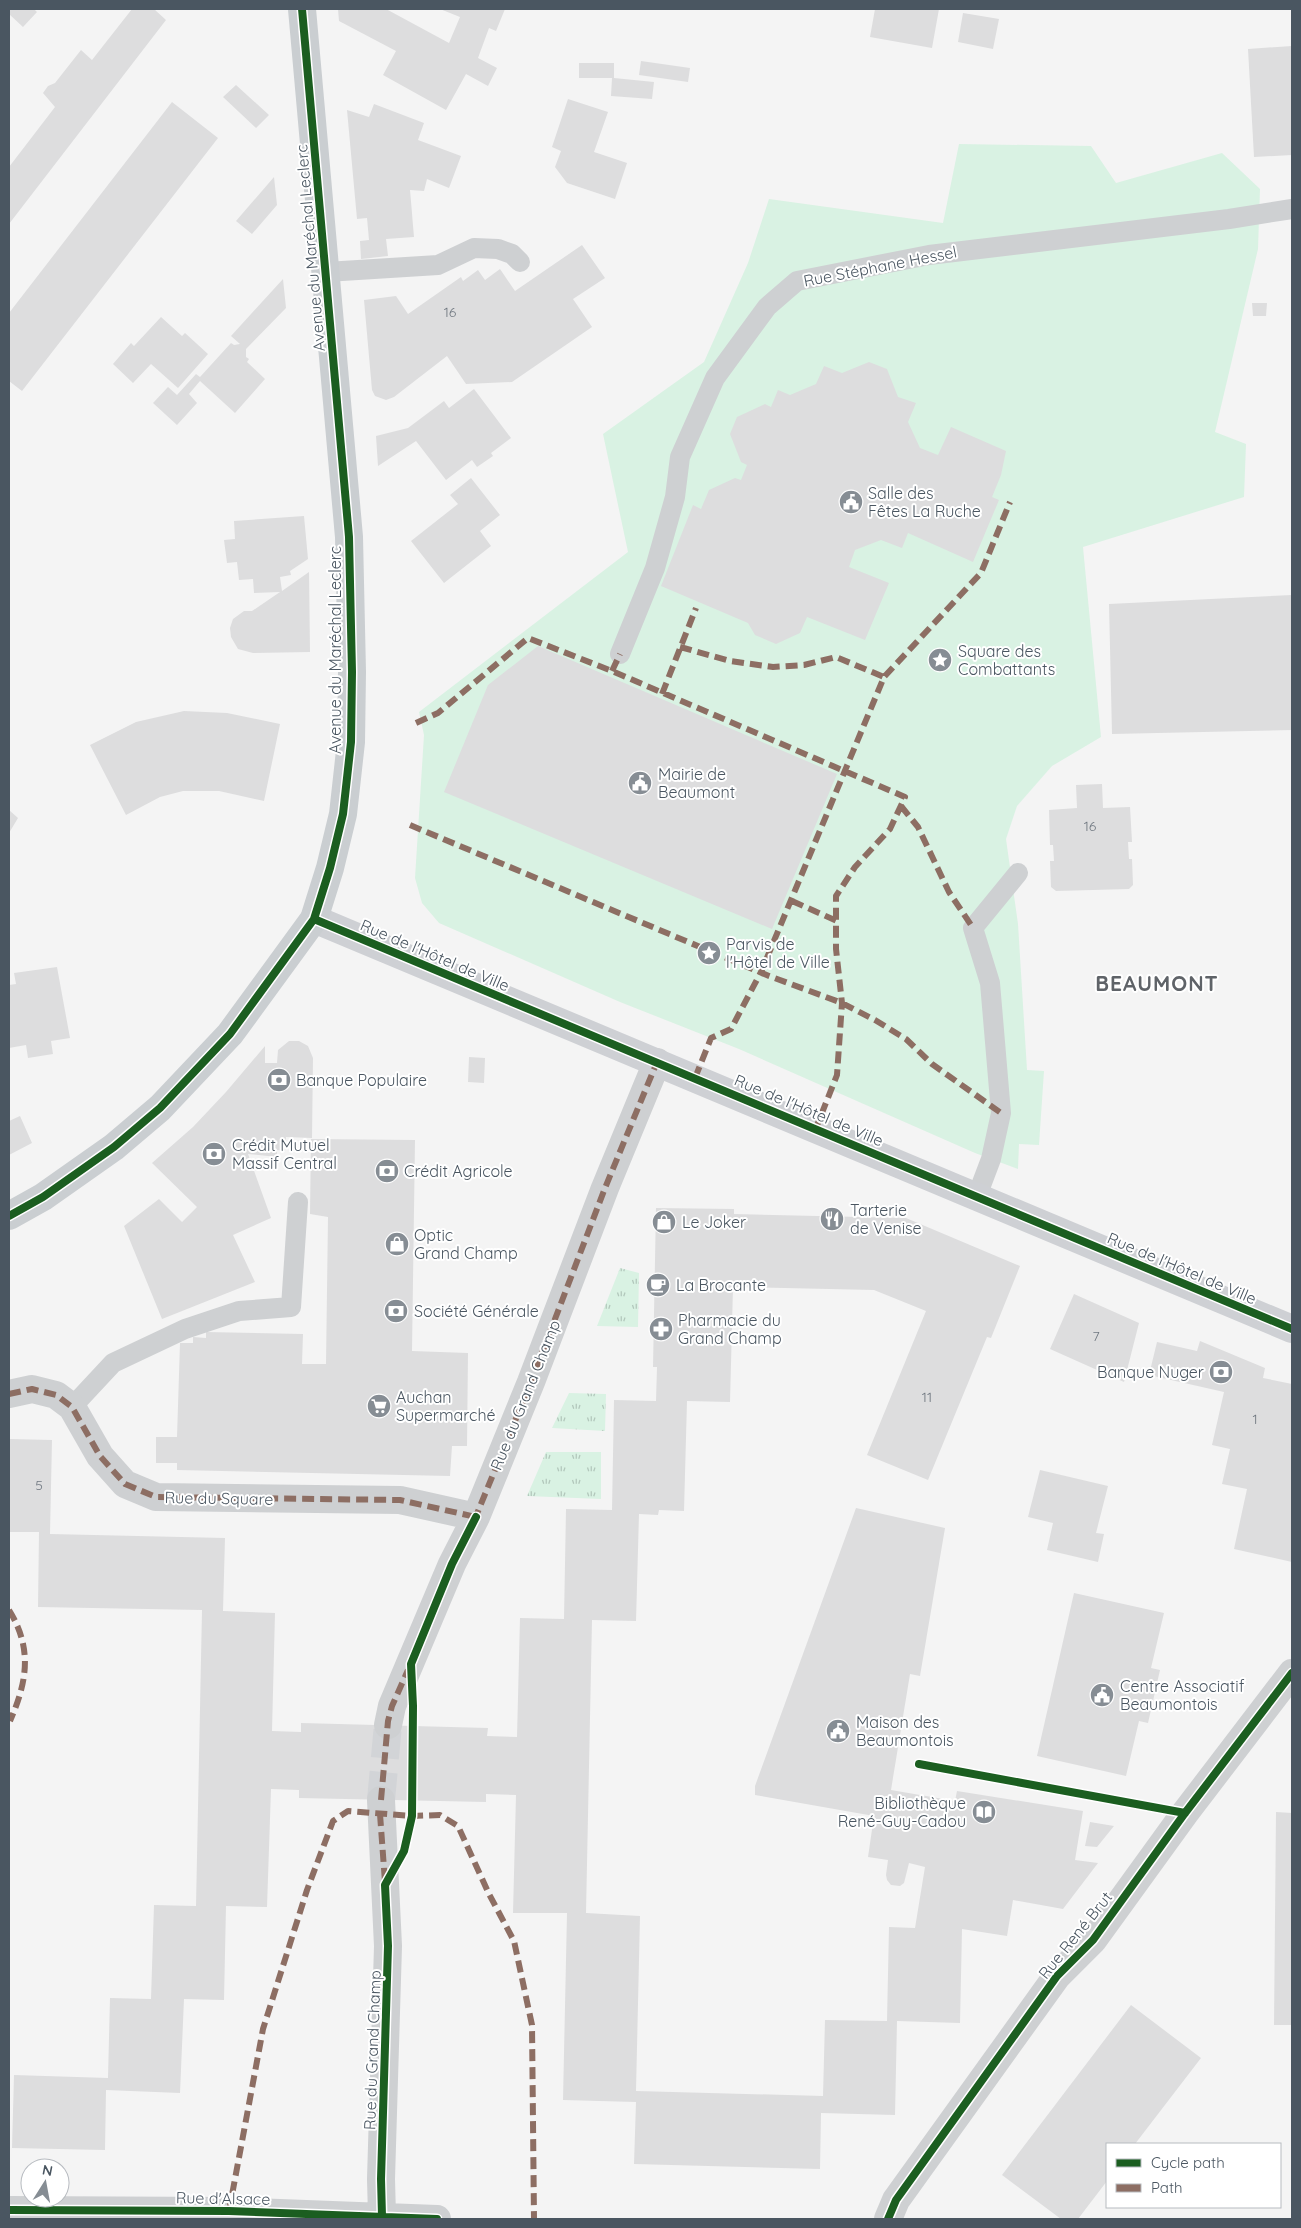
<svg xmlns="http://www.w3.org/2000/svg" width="1301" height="2228" font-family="Quicksand,sans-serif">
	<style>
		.grass { fill: url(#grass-tufts) }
		.green { fill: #d9f2e3 }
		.building { fill: #ddddde }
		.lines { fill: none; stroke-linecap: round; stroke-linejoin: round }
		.street-tunnel { stroke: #d2d4d7; stroke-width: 28; stroke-dasharray: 28 14; stroke-linecap: butt }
		.lane { stroke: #ced0d2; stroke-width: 20 }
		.street { stroke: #ced0d2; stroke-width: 28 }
		.secondary { stroke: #ced0d4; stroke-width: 28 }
		.primary { stroke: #caced1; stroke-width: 28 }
		.quiet { stroke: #8d6e63; stroke-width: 6; stroke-dasharray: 12 6; stroke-linecap: butt }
		.cycleway-casing { stroke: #fff; stroke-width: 11 }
		.cycleway { stroke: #1b5e20; stroke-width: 8 }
		.labels { text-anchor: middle; stroke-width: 4; stroke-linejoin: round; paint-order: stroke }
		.number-label { font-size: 14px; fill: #707881 }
		.street-label { font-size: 16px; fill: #4a5661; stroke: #fff }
		.poi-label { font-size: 16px; fill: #4a5661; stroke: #fff; text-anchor: start }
		.district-label { font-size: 21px; font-weight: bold; letter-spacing: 1px; fill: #5f6368; stroke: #fff }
	</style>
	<defs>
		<pattern id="grass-tufts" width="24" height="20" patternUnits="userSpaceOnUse" patternTransform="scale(1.25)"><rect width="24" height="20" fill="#d9f2e3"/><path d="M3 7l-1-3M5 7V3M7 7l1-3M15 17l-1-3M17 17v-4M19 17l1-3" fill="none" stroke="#b2c7bb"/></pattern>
	</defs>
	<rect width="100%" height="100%" fill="#f4f4f4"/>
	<path class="grass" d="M 620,1268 L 639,1273 L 638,1327 L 597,1326 Z
		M 569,1393 L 606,1394 L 605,1431 L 552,1428 Z
		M 546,1452 L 601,1452 L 601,1499 L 527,1496 Z"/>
	<path class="green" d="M 959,144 L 1091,146 L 1116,183 L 1222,153 L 1260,189 L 1258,249 L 1215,432 L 1246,444 L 1244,497 L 1083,547 L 1101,737 L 1052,766 L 1017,806 L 1006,839 L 1018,924 L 1027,1070 L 1044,1071 L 1039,1145 L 1019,1144 L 1018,1169 L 975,1153 L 739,1049 L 620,1002 L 439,923 L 422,903 L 415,878 L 424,735 L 419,712 L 628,552 L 603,434 L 704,362 L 748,263 L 769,199 L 943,223 Z"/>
	<path class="building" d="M 9,9 L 34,9 L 37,12 L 23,27 L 9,14 Z
		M 132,9 L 154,9 L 166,20 L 9,224 L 9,167 L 55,107 L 43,93 L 48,86 L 55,83 L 81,50 L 92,60 Z
		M 338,9 L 386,9 L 449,43 L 460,17 L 440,9 L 505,9 L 496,31 L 489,28 L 478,58 L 497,68 L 488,86 L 466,74 L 446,110 L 383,75 L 396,51 L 339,21 Z
		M 875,9 L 939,9 L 932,48 L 870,37 Z
		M 963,13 L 999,19 L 993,49 L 958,42 Z
		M 1292,46 L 1292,155 L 1254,157 L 1248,49 Z
		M 641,61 L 690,68 L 688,82 L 639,75 Z
		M 579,63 L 614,63 L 614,78 L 654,82 L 652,99 L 611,96 L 612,78 L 579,78 Z
		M 236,85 L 269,115 L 256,128 L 223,97 Z
		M 568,99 L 608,112 L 594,152 L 627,163 L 615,199 L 567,183 L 555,167 L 561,151 L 552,147 Z
		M 172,102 L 218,138 L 22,391 L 9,381 L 9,313 Z
		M 374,104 L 424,123 L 418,140 L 461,156 L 449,188 L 427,179 L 424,191 L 410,190 L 414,237 L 386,239 L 388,256 L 361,259 L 360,241 L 369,240 L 367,218 L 357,219 L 347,110 L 369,117 Z
		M 274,177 L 277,205 L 252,234 L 236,221 Z
		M 582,245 L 605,278 L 573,299 L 592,327 L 512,382 L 466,384 L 447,356 L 394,397 L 386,400 L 375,396 L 372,390 L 364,300 L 396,296 L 408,314 L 461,277 L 463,281 L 478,270 L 485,280 L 500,269 L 515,291 Z
		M 283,279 L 286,308 L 246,349 L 246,357 L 249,359 L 247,362 L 265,379 L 235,413 L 200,381 L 189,394 L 197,403 L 177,425 L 153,403 L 168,387 L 177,395 L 196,374 L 200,377 L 231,343 L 234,345 L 240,344 L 231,336 Z
		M 1252,303 L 1267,303 L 1266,316 L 1253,316 Z
		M 161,317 L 182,336 L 185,333 L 208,354 L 178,388 L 151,364 L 133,383 L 113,364 L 131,343 L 134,346 Z
		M 869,362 L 887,369 L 898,397 L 916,403 L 908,422 L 920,448 L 938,455 L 951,427 L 1006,451 L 1001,475 L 992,497 L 999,500 L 973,562 L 908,533 L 902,548 L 881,540 L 855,550 L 849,567 L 889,583 L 865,640 L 807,617 L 800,633 L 776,644 L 755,635 L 748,623 L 661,586 L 693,505 L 701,509 L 709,490 L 735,478 L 741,480 L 747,465 L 741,462 L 730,434 L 737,417 L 765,404 L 771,407 L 778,390 L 790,395 L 816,384 L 824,366 L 842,373 Z
		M 474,389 L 511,438 L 491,453 L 493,456 L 477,467 L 472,460 L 446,480 L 416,441 L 378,466 L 376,436 L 408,428 L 444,401 L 449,408 Z
		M 471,478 L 500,515 L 480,531 L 491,546 L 444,583 L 411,541 L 458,504 L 450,495 Z
		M 304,516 L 308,559 L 290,571 L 291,575 L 280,577 L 282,591 L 309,572 L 310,652 L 253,653 L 238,649 L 231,637 L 230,628 L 233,619 L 244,611 L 252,611 L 280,592 L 254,593 L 253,579 L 239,580 L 237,562 L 227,563 L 224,540 L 235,539 L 234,521 Z
		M 1292,595 L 1292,730 L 1112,734 L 1109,604 Z
		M 538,646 L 837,774 L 772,929 L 444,792 L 488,685 Z
		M 184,711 L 227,713 L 280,724 L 264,801 L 219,791 L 183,791 L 160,797 L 126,815 L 90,745 L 136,722 Z
		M 1102,784 L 1103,808 L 1130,807 L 1132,842 L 1128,842 L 1129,859 L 1132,859 L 1133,885 L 1129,889 L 1056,891 L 1051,887 L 1050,861 L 1054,861 L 1053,845 L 1050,845 L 1049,810 L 1077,808 L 1076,785 Z
		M 9,810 L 18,818 L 9,833 Z
		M 57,967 L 70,1038 L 51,1041 L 53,1054 L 28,1058 L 26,1045 L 9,1048 L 9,985 L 16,984 L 14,973 Z
		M 289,1041 L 299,1041 L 308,1046 L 313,1058 L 312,1138 L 286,1137 L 285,1151 L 277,1150 L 277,1157 L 248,1154 L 271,1218 L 233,1235 L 255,1282 L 162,1319 L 124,1226 L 159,1199 L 182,1222 L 197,1207 L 152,1163 L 193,1127 L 226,1092 L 265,1046 L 265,1063 L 277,1063 L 278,1050 Z
		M 469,1057 L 485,1058 L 484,1083 L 468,1082 Z
		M 20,1116 L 32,1143 L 9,1155 L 9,1121 Z
		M 311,1139 L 415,1140 L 412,1351 L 468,1353 L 467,1446 L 452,1446 L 450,1476 L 177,1470 L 177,1463 L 156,1463 L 156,1437 L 177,1437 L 180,1343 L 193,1343 L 193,1337 L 206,1338 L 206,1332 L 303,1334 L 302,1364 L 326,1364 L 328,1217 L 310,1214 Z
		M 656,1208 L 734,1209 L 734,1214 L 906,1218 L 1020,1266 L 991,1338 L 987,1337 L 928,1480 L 867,1455 L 926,1311 L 874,1290 L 733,1287 L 730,1402 L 687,1401 L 684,1511 L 659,1510 L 658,1515 L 639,1514 L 636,1621 L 592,1620 L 586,1913 L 640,1916 L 636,2091 L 823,2096 L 825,2020 L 887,2021 L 889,1927 L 915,1928 L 925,1867 L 909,1863 L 904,1883 L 900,1886 L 891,1885 L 887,1880 L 886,1875 L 888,1860 L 868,1857 L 874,1816 L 755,1795 L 755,1786 L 856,1508 L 945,1528 L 920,1676 L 910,1674 L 891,1790 L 955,1801 L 957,1791 L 1083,1811 L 1075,1860 L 1098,1863 L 1063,1909 L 1013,1900 L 1007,1936 L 962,1929 L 960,2023 L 897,2021 L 895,2115 L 821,2113 L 820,2169 L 634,2164 L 636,2102 L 563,2100 L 567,1913 L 513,1913 L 516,1795 L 486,1794 L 486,1802 L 299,1798 L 299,1790 L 271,1789 L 267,1907 L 226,1906 L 224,2000 L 184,1999 L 180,2093 L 106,2090 L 105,2150 L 12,2148 L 14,2075 L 108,2078 L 110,1998 L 151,1999 L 154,1905 L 196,1906 L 202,1610 L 38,1607 L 39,1532 L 9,1532 L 9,1439 L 52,1440 L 50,1534 L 225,1538 L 223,1611 L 275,1613 L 272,1731 L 301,1732 L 301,1723 L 488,1728 L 487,1736 L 517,1737 L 520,1618 L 564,1619 L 566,1509 L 612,1510 L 614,1400 L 656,1401 L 657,1367 L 653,1367 Z
		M 1074,1294 L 1139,1323 L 1124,1382 L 1050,1349 Z
		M 1200,1341 L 1265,1368 L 1263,1378 L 1292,1384 L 1292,1562 L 1234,1549 L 1247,1489 L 1222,1484 L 1230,1449 L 1212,1445 L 1224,1392 L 1149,1375 L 1157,1342 L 1197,1351 Z
		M 1040,1470 L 1108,1486 L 1096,1533 L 1104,1534 L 1098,1562 L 1047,1550 L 1053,1523 L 1028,1517 Z
		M 1074,1593 L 1164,1613 L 1151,1668 L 1160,1670 L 1148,1723 L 1139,1721 L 1126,1776 L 1037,1756 Z
		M 1276,1812 L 1292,1813 L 1292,2025 L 1274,2025 Z
		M 1090,1822 L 1114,1826 L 1097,1847 L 1085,1846 Z
		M 1131,2005 L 1201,2058 L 1135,2144 L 1107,2144 L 1107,2181 L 1078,2219 L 1061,2219 L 1002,2175 Z"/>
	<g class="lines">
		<path class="street-tunnel" d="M 381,1800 L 388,1725"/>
		<path class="lane" d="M 326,272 L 438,265 L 474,248 L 498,249 L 512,254 L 520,262
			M 620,654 L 655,568 L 675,497 L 680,457 L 715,378 L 767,307 L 797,281 L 929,255 L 1229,219 L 1292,209
			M 977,1196 L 991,1159 L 1001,1113 L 990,983 L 973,928 L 1018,873
			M 72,1407 L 113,1363 L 185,1329 L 239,1311 L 291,1307 L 298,1202"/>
		<path class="street" d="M 9,1394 L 32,1389 L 56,1395 L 72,1407 L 100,1456 L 125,1484 L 156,1497 L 400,1500 L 476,1517
			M 388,1725 L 392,1706 L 452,1564 L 476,1517 L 531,1382 L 605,1188 L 657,1062
			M 381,1800 L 388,1946 L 381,2179 L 382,2216
			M 9,2210 L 229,2211 L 437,2219
			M 888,2219 L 896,2200 L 1057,1976 L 1093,1940 L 1185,1813 L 1292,1673"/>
		<path class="secondary" d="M 314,919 L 1292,1329"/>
		<path class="primary" d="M 9,1216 L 43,1197 L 114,1147 L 160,1108 L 230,1034 L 314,919 L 330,868 L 343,814 L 351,742 L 352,672 L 349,537 L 302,9"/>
		<path class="quiet" d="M 680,647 L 730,661 L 773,667 L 804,665 L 836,657 L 884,677
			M 612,671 L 620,654
			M 662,694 L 696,608
			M 416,723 L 438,713 L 528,638 L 612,671 L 905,797 L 890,829 L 855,867 L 836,896 L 836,949 L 842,1003 L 837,1075 L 816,1128
			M 901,806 L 918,827 L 949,892 L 973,928
			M 410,825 L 769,976 L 842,1003 L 875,1020 L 906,1039 L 932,1064 L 1001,1113
			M 792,901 L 837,921
			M 695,1078 L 711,1038 L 731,1029 L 761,972 L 884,677 L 981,573 L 1010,502
			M 9,1394 L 32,1389 L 56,1395 L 72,1407 L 100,1456 L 125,1484 L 156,1497 L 400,1500 L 476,1517
			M 474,1521 L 531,1382 L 605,1188 L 657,1062
			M 9,1610 C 33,1649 27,1682 10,1721
			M 381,1800 L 388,1721 L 392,1706 L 408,1670
			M 380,1814 L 385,1882
			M 229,2211 L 263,2029 L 307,1890 L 333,1821 L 348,1811 L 412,1816 L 440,1815 L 458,1826 L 489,1894 L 514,1941 L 532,2025 L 534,2219"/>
		<g class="cycleway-casing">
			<path id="cycleway" d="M 314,919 L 1292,1329
				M 9,1216 L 43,1197 L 114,1147 L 160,1108 L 230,1034 L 314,919 L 330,868 L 343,814 L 351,742 L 352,672 L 349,537 L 302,9
				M 919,1764 L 1185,1813
				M 9,2210 L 229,2211 L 437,2219
				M 382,2216 L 381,2179 L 388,1946 L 385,1885 L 404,1851 L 412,1816 L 413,1706 L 411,1664 L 452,1564 L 476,1517
				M 888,2219 L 896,2200 L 1057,1976 L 1093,1940 L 1185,1813 L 1292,1673"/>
		</g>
		<use href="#cycleway" class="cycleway"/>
	</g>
	<defs>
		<g id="civic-disc" transform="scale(1.25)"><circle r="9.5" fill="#868d94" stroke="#fff"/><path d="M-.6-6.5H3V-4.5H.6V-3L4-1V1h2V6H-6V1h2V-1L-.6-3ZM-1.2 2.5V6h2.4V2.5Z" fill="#fff"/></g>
		<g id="sight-disc" transform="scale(1.25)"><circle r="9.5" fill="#868d94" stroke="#fff"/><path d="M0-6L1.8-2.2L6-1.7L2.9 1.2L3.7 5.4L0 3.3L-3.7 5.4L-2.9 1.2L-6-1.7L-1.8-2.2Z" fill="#fff"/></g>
		<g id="bank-disc" transform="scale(1.25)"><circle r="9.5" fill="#868d94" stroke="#fff"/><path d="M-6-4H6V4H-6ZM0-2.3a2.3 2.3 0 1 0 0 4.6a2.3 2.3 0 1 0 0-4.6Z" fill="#fff"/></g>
		<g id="restaurant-disc" transform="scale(1.25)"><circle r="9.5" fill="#868d94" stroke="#fff"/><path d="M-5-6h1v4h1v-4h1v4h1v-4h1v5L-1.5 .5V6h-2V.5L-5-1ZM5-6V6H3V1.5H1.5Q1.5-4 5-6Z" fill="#fff"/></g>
		<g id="shop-disc" transform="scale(1.25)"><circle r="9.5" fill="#868d94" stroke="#fff"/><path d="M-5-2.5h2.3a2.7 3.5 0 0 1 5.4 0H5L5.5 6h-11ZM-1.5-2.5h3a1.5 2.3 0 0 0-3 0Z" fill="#fff"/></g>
		<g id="cafe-disc" transform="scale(1.25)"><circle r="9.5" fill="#868d94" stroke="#fff"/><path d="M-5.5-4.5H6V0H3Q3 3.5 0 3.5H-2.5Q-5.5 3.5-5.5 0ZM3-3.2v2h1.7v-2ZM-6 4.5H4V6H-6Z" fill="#fff"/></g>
		<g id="pharmacy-disc" transform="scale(1.25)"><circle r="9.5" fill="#868d94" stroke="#fff"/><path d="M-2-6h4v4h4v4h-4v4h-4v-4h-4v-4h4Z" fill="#fff"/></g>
		<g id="supermarket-disc" transform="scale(1.25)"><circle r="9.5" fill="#868d94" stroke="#fff"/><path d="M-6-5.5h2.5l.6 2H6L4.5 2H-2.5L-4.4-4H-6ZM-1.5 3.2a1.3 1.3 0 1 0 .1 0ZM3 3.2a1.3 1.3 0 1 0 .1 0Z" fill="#fff"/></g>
		<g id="library-disc" transform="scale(1.25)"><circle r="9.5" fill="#868d94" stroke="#fff"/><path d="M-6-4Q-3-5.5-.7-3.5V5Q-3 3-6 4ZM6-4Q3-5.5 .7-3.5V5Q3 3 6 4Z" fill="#fff"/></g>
	</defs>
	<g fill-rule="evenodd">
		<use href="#civic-disc" x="851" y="502"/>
		<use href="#sight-disc" x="940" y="660"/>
		<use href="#civic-disc" x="640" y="783"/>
		<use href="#sight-disc" x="709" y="953"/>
		<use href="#bank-disc" x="279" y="1080"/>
		<use href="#bank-disc" x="214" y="1154"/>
		<use href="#bank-disc" x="387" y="1171"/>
		<use href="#restaurant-disc" x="832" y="1219"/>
		<use href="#shop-disc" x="664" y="1222"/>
		<use href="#shop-disc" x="397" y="1244"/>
		<use href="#cafe-disc" x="658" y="1285"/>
		<use href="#bank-disc" x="396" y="1311"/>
		<use href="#pharmacy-disc" x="661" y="1329"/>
		<use href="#bank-disc" x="1221" y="1372"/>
		<use href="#supermarket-disc" x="379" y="1406"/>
		<use href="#civic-disc" x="1102" y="1695"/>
		<use href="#civic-disc" x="838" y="1731"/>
		<use href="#library-disc" x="984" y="1812"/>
	</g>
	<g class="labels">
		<g class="number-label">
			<text x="450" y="317">16</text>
			<text x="1090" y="831">16</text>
			<text x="1096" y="1341">7</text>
			<text x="927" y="1402">11</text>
			<text x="1255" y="1424">1</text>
			<text x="39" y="1490">5</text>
		</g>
		<g class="street-label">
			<text transform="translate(310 248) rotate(-95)" y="6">Avenue du Maréchal Leclerc</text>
			<text transform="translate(880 266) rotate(-11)" y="6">Rue Stéphane Hessel</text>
			<text transform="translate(335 650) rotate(-90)" y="6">Avenue du Maréchal Leclerc</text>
			<text transform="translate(435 955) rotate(23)" y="6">Rue de l'Hôtel de Ville</text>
			<text transform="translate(809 1110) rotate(23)" y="6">Rue de l'Hôtel de Ville</text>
			<text transform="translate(1182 1268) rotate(23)" y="6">Rue de l'Hôtel de Ville</text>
			<text transform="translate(525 1395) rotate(-68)" y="6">Rue du Grand Champ</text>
			<text transform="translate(219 1498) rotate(1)" y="6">Rue du Square</text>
			<text transform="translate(1075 1935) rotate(-51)" y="6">Rue René Brut</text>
			<text transform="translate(372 2050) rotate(-88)" y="6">Rue du Grand Champ</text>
			<text transform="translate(223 2198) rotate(1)" y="6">Rue d'Alsace</text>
		</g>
		<g class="poi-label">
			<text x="868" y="499">Salle des<tspan x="868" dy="18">Fêtes La Ruche</tspan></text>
			<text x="958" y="657">Square des<tspan x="958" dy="18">Combattants</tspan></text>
			<text x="658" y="780">Mairie de<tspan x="658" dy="18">Beaumont</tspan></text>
			<text x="726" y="950">Parvis de<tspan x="726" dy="18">l'Hôtel de Ville</tspan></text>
			<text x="296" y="1086">Banque Populaire</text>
			<text x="232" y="1151">Crédit Mutuel<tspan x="232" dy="18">Massif Central</tspan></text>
			<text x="404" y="1177">Crédit Agricole</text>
			<text x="850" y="1216">Tarterie<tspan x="850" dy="18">de Venise</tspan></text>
			<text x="682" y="1228">Le Joker</text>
			<text x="414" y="1241">Optic<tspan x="414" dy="18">Grand Champ</tspan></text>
			<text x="676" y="1291">La Brocante</text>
			<text x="414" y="1317">Société Générale</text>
			<text x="678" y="1326">Pharmacie du<tspan x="678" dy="18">Grand Champ</tspan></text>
			<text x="1204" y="1378" text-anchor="end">Banque Nuger</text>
			<text x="396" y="1403">Auchan<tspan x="396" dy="18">Supermarché</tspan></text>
			<text x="1120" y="1692">Centre Associatif<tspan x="1120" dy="18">Beaumontois</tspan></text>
			<text x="856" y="1728">Maison des<tspan x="856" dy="18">Beaumontois</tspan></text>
			<text x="966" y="1809" text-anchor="end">Bibliothèque<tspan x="966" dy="18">René-Guy-Cadou</tspan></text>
		</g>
		<g class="district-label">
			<text x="1157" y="991">BEAUMONT</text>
		</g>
	</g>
	<rect width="1301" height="2228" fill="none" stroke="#4a5661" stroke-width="20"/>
	<rect x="1106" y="2143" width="175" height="65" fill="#ffffff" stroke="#b7bbc0"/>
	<rect x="1116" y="2159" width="25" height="8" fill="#1b5e20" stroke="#b7bbc0"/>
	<text x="1151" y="2168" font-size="15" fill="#4a5661">Cycle path</text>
	<rect x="1116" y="2184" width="25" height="8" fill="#8d6e63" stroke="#b7bbc0"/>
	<text x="1151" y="2193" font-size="15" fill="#4a5661">Path</text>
	<g transform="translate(45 2183) rotate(11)"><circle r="24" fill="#ffffff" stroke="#b7bbc0"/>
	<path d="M0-4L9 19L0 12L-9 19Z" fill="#868d94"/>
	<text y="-8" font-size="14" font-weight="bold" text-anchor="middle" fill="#4a5661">N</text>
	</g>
</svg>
